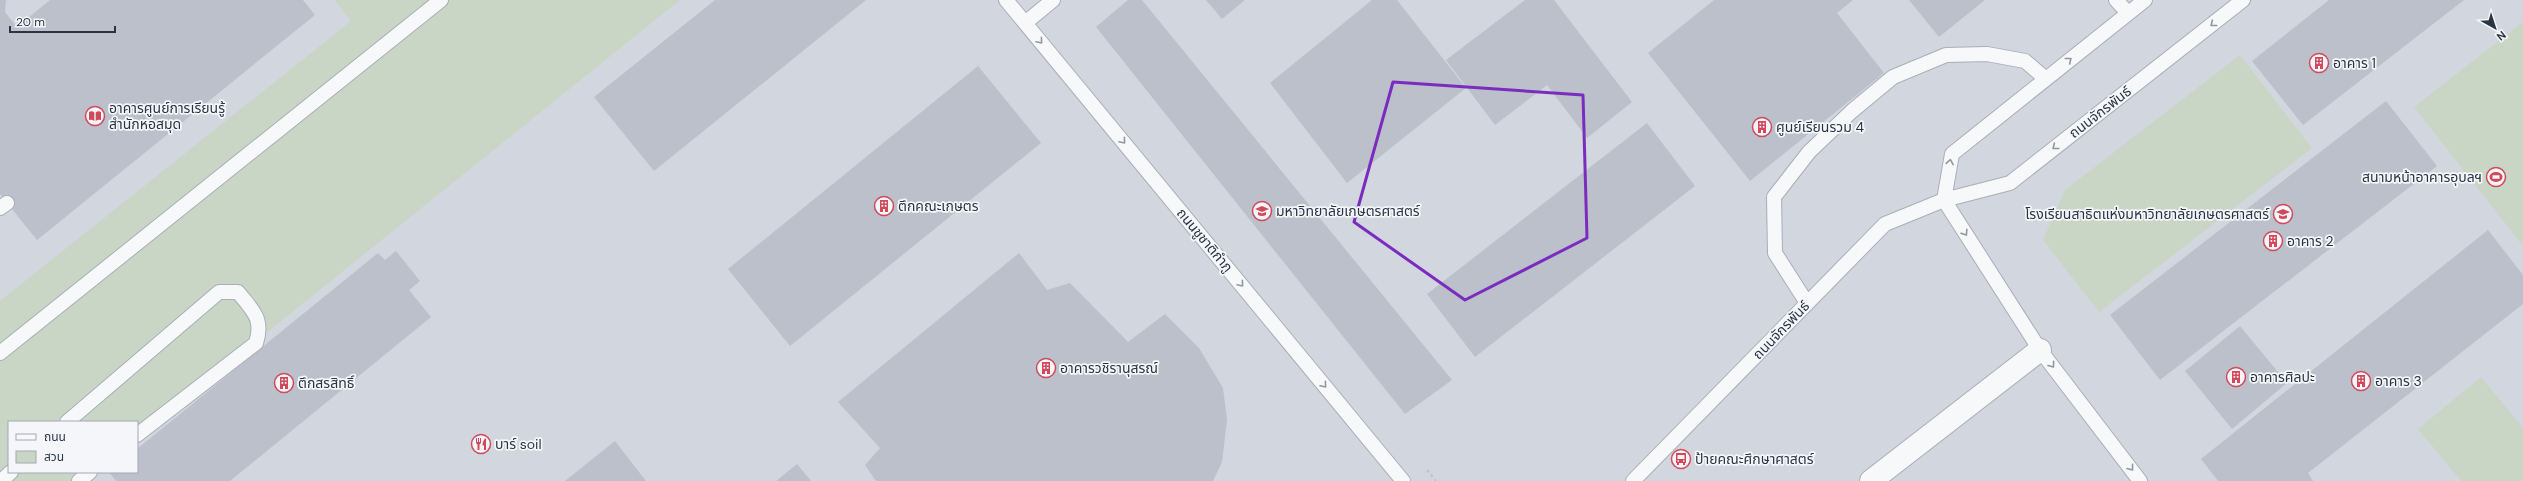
<svg xmlns="http://www.w3.org/2000/svg" width="2523" height="481" font-family="'DM Sans','Noto Sans Thai',sans-serif">
	<style>
		.built { fill: #d2d6de; fill-rule: evenodd }
		.green { fill: #c9d6c5 }
		.building { fill: #bbc0ca }
		.lines { fill: none; stroke-linecap: round; stroke-linejoin: round }
		.lane-casing { stroke: #a9aeb7; stroke-width: 16 }
		.street-casing { stroke: #a9aeb7; stroke-width: 24 }
		.path { stroke: #c2c5cb; stroke-width: 2.5; stroke-dasharray: 3 3; stroke-linecap: butt }
		.lane { stroke: #f7f8fa; stroke-width: 14 }
		.street { stroke: #f7f8fa; stroke-width: 22 }
		.oneway { stroke: #9196a0 }
		.marked { fill: none; stroke: #7b2cbf; stroke-width: 3; stroke-linejoin: round }
		.labels { text-anchor: middle; stroke-width: 3.5; stroke-linejoin: round; paint-order: stroke }
		.poi-label { font-size: 14px; fill: #2b3445; stroke: #f4f6f9; text-anchor: start }
		.street-label { font-size: 14px; fill: #2b3445; stroke: #f4f6f9 }
	</style>
	<rect width="100%" height="100%" fill="#e4e7ec"/>
	<path class="built" d="M 0,0 L 2523,0 L 2523,481 L 0,481 ZM 9,422 L 137,422 L 137,472 L 9,472 Z"/>
	<path class="green" d="M 335,0 L 680,0 L 137,437 L 137,422 L 9,422 L 9,472 L 94,472 L 83,481 L 0,481 L 0,301 L 351,21 Z
		M 2523,22 L 2523,246 L 2414,107 Z
		M 2240,55 L 2312,148 L 2099,312 L 2043,240 L 2065,190 Z
		M 2481,377 L 2523,428 L 2523,481 L 2461,481 L 2418,429 Z"/>
	<path class="building" d="M 0,0 L 6,0 L 5,12 L 17,27 L 50,0 L 303,0 L 315,15 L 37,240 L 0,194 Z
		M 715,0 L 866,0 L 654,171 L 594,97 Z
		M 1128,0 L 1142,0 L 1452,380 L 1405,414 L 1096,27 Z
		M 1206,0 L 1245,0 L 1222,19 Z
		M 1372,0 L 1397,0 L 1466,88 L 1347,183 L 1270,83 Z
		M 1525,0 L 1554,0 L 1632,102 L 1587,138 L 1547,85 L 1495,125 L 1446,60 Z
		M 1714,0 L 1853,0 L 1837,13 L 1884,73 L 1750,181 L 1648,53 Z
		M 1909,0 L 1985,0 L 1939,37 Z
		M 2329,0 L 2464,0 L 2303,125 L 2252,61 Z
		M 978,66 L 1041,143 L 790,346 L 728,269 Z
		M 2386,101 L 2437,166 L 2160,380 L 2110,315 Z
		M 1647,123 L 1695,186 L 1475,357 L 1427,294 Z
		M 2488,230 L 2523,275 L 2523,304 L 2308,473 L 2313,481 L 2218,481 L 2201,459 Z
		M 396,251 L 420,281 L 409,290 L 431,317 L 230,481 L 116,481 L 109,472 L 137,472 L 137,449 L 378,253 L 385,260 Z
		M 1019,253 L 1047,290 L 1070,283 L 1128,342 L 1165,314 L 1199,348 L 1223,388 L 1227,420 L 1222,462 L 1213,481 L 876,481 L 865,465 L 880,448 L 838,402 Z
		M 2240,326 L 2287,383 L 2232,429 L 2185,371 Z
		M 615,441 L 646,481 L 565,481 Z
		M 797,464 L 811,481 L 776,481 Z"/>
	<g class="lines">
		<g class="lane-casing">
			<path id="lane" d="M 1006,0 L 1403,481
				M 2116,0 L 2128,13
				M 1025,23 L 1053,0
				M 0,208 L 7,203
				M 1807,303 L 1775,253 L 1774,197 L 1809,152 L 1852,111 L 1893,77 L 1946,55 L 1987,54 L 2025,61 L 2046,79
				M 0,353 L 441,0
				M 67,422 L 219,292 L 238,292 C 252,310 264,318 256,343 L 137,435
				M 1,481 L 11,472
				M 79,481 L 90,472
				M 1633,481 L 1885,224 L 1944,200 L 2010,183 L 2243,0
				M 2140,481 L 2040,350 L 1944,200 L 1952,154 L 2145,0"/>
		</g>
		<g class="street-casing">
			<path id="street" d="M 1871,481 L 2040,350"/>
		</g>
		<path class="path" d="M 1427,470 L 1436,481"/>
		<use href="#lane" class="lane"/>
		<use href="#street" class="street"/>
	</g>
	<defs><path id="oneway-chevron" d="M-2-3.5L2.5 0L-2 3.5" fill="none" stroke-width="1.6" stroke-linecap="round" stroke-linejoin="round"/></defs>
	<g class="oneway">
		<use href="#oneway-chevron" transform="translate(2213 24) rotate(142)"/>
		<use href="#oneway-chevron" transform="translate(1040 41) rotate(50)"/>
		<use href="#oneway-chevron" transform="translate(2069 60) rotate(-39)"/>
		<use href="#oneway-chevron" transform="translate(1123 141) rotate(50)"/>
		<use href="#oneway-chevron" transform="translate(2055 147) rotate(142)"/>
		<use href="#oneway-chevron" transform="translate(1950 162) rotate(-81)"/>
		<use href="#oneway-chevron" transform="translate(1965 233) rotate(57)"/>
		<use href="#oneway-chevron" transform="translate(1241 284) rotate(50)"/>
		<use href="#oneway-chevron" transform="translate(2052 365) rotate(53)"/>
		<use href="#oneway-chevron" transform="translate(1324 385) rotate(50)"/>
		<use href="#oneway-chevron" transform="translate(2131 468) rotate(53)"/>
	</g>
	<path class="marked" d="M 1393,82 L 1583,95 L 1587,238 L 1465,300 L 1354,222 Z"/>
	<defs>
		<g id="building-ring" transform="scale(1)"><circle r="9.5" fill="#f4f6f9" stroke="#d1495b" stroke-width="1.5"/><path d="M-4-6H4V6H1V3H-1V6H-4ZM-2.5-4.3h1.7v1.8h-1.7ZM.8-4.3h1.7v1.8H.8ZM-2.5-1h1.7V.8h-1.7ZM.8-1h1.7V.8H.8Z" fill="#d1495b"/></g>
		<g id="library-ring" transform="scale(1)"><circle r="9.5" fill="#f4f6f9" stroke="#d1495b" stroke-width="1.5"/><path d="M-6-4Q-3-5.5-.7-3.5V5Q-3 3-6 4ZM6-4Q3-5.5 .7-3.5V5Q3 3 6 4Z" fill="#d1495b"/></g>
		<g id="stadium-ring" transform="scale(1)"><circle r="9.5" fill="#f4f6f9" stroke="#d1495b" stroke-width="1.5"/><path d="M0-5a6.5 5 0 1 0 0 10a6.5 5 0 1 0 0-10ZM-3.5-1.8h7v3.6h-7Z" fill="#d1495b"/></g>
		<g id="university-ring" transform="scale(1)"><circle r="9.5" fill="#f4f6f9" stroke="#d1495b" stroke-width="1.5"/><path d="M0-5L7-2L0 1L-7-2ZM-4 1L0 2.5L4 1V4Q0 6-4 4Z" fill="#d1495b"/></g>
		<g id="school-ring" transform="scale(1)"><circle r="9.5" fill="#f4f6f9" stroke="#d1495b" stroke-width="1.5"/><path d="M0-5L7-2L0 1L-7-2ZM-4 1L0 2.5L4 1V4Q0 6-4 4Z" fill="#d1495b"/></g>
		<g id="restaurant-ring" transform="scale(1)"><circle r="9.5" fill="#f4f6f9" stroke="#d1495b" stroke-width="1.5"/><path d="M-5-6h1v4h1v-4h1v4h1v-4h1v5L-1.5 .5V6h-2V.5L-5-1ZM5-6V6H3V1.5H1.5Q1.5-4 5-6Z" fill="#d1495b"/></g>
		<g id="bus-ring" transform="scale(1)"><circle r="9.5" fill="#f4f6f9" stroke="#d1495b" stroke-width="1.5"/><path d="M-5-6H5V4H4V6H2V4H-2V6H-4V4H-5ZM-3.5-4V0h7V-4ZM-3.5 1.2v1.5H-2V1.2ZM2 1.2v1.5H3.5V1.2Z" fill="#d1495b"/></g>
	</defs>
	<g fill-rule="evenodd">
		<use href="#building-ring" x="2319" y="63"/>
		<use href="#library-ring" x="95" y="116"/>
		<use href="#building-ring" x="1762" y="127"/>
		<use href="#stadium-ring" x="2496" y="177"/>
		<use href="#building-ring" x="884" y="206"/>
		<use href="#university-ring" x="1262" y="211"/>
		<use href="#school-ring" x="2283" y="214"/>
		<use href="#building-ring" x="2273" y="241"/>
		<use href="#building-ring" x="1046" y="368"/>
		<use href="#building-ring" x="2236" y="377"/>
		<use href="#building-ring" x="2361" y="381"/>
		<use href="#building-ring" x="284" y="383"/>
		<use href="#restaurant-ring" x="481" y="444"/>
		<use href="#bus-ring" x="1681" y="459"/>
	</g>
	<g class="labels">
		<g class="poi-label">
			<text x="2333" y="68">อาคาร 1</text>
			<text x="109" y="113">อาคารศูนย์การเรียนรู้<tspan x="109" dy="16">สำนักหอสมุด</tspan></text>
			<text x="1776" y="132">ศูนย์เรียนรวม 4</text>
			<text x="2482" y="182" text-anchor="end">สนามหน้าอาคารอุบลฯ</text>
			<text x="898" y="211">ตึกคณะเกษตร</text>
			<text x="1276" y="216">มหาวิทยาลัยเกษตรศาสตร์</text>
			<text x="2269" y="219" text-anchor="end">โรงเรียนสาธิตแห่งมหาวิทยาลัยเกษตรศาสตร์</text>
			<text x="2287" y="246">อาคาร 2</text>
			<text x="1060" y="373">อาคารวชิรานุสรณ์</text>
			<text x="2250" y="382">อาคารศิลปะ</text>
			<text x="2375" y="386">อาคาร 3</text>
			<text x="298" y="388">ตึกสรสิทธิ์</text>
			<text x="495" y="449">บาร์ soil</text>
			<text x="1695" y="464">ป้ายคณะศึกษาศาสตร์</text>
		</g>
		<g class="street-label">
			<text transform="translate(2100 112) rotate(-38)" y="5">ถนนจักรพันธ์</text>
			<text transform="translate(1205 240) rotate(50)" y="5">ถนนชูชาติกำภู</text>
			<text transform="translate(1781 330) rotate(-46)" y="5">ถนนจักรพันธ์</text>
		</g>
	</g>
	<rect x="8" y="421" width="130" height="52" fill="#f4f6f9" stroke="#a4a8b1"/>
	<rect x="16" y="434" width="20" height="6" fill="#f7f8fa" stroke="#a4a8b1"/>
	<text x="44" y="441" font-size="12" fill="#2b3445">ถนน</text>
	<rect x="16" y="451" width="20" height="12" fill="#c9d6c5" stroke="#a4a8b1"/>
	<text x="44" y="461" font-size="12" fill="#2b3445">สวน</text>
	<g transform="translate(2495 28) rotate(141)" stroke="#f4f6f9" stroke-width="3" paint-order="stroke">
	<path d="M0-3L7 15L0 10L-7 15Z" fill="#2b3445"/>
	<text y="-6" font-size="11" font-weight="bold" text-anchor="middle" fill="#2b3445">N</text>
	</g>
	<path d="M10 26v6h105v-6" fill="none" stroke="#2b3445" stroke-width="2"/>
	<text x="16" y="26" font-size="12" fill="#2b3445" stroke="#f4f6f9" stroke-width="3" paint-order="stroke">20 m</text>
</svg>
